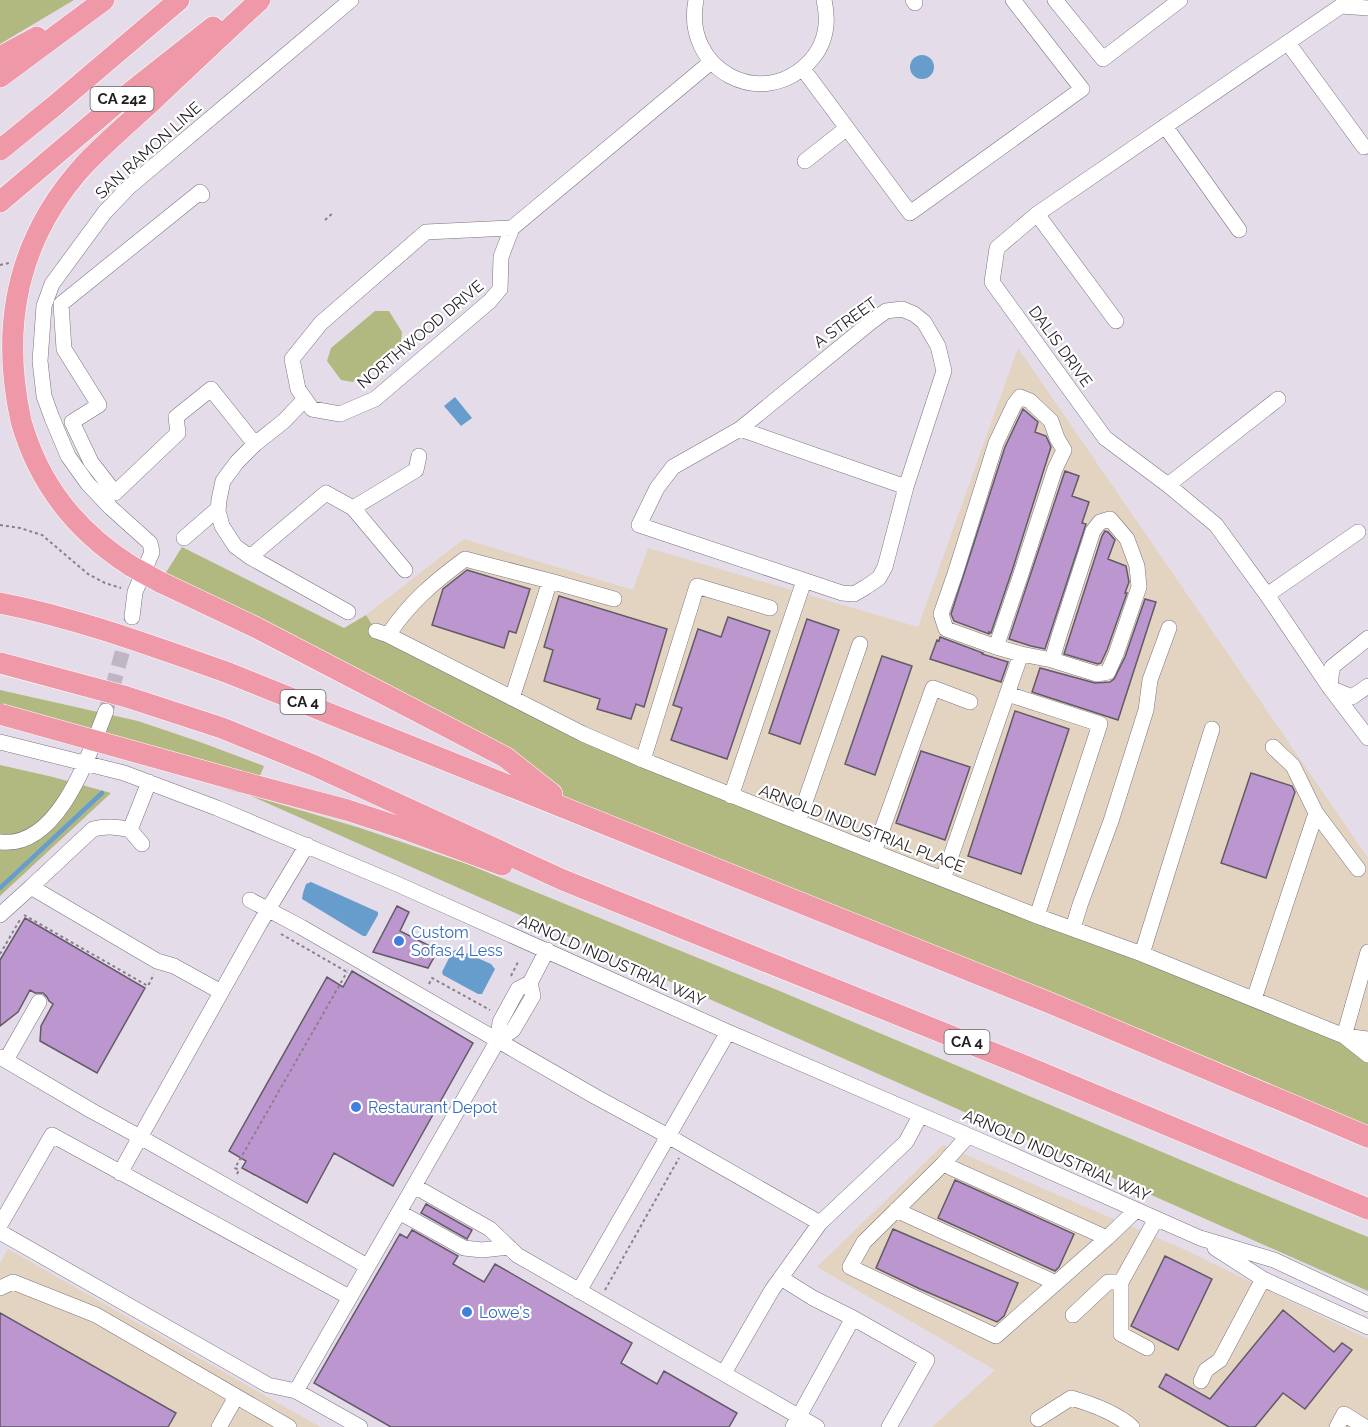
<svg xmlns="http://www.w3.org/2000/svg" width="1368" height="1427" font-family="Raleway,sans-serif">
	<style>
		.industrial { fill: #e2d4c1 }
		.green { fill: #b2b980 }
		.water { fill: #679dcd }
		.lines { fill: none; stroke-linecap: round; stroke-linejoin: round }
		.stream { stroke: #679dcd; stroke-width: 4.5 }
		.building { fill: #bc96cf; stroke: #625a66; stroke-width: 1.5 }
		.minor-tunnel { stroke: #beb6c2; stroke-width: 15; stroke-dasharray: 15 8; stroke-linecap: butt }
		.minor-casing { stroke: #7b737f; stroke-width: 16 }
		.highway-casing { stroke: #fff; stroke-width: 22 }
		.path { stroke: #87818b; stroke-width: 2; stroke-dasharray: 3 3; stroke-linecap: butt }
		.minor { stroke: #fff; stroke-width: 15 }
		.highway { stroke: #ef98a7; stroke-width: 21 }
		.highway-bridge-casing { stroke: #fff; stroke-width: 22; stroke-linecap: butt }
		.highway-bridge { stroke: #ef98a7; stroke-width: 21 }
		.shop-dot { fill: #3f7fe0; stroke: #fff; stroke-width: 2 }
		.labels { text-anchor: middle; stroke-width: 4.5; stroke-linejoin: round; paint-order: stroke }
		.shield { fill: #fff; stroke: #646265; stroke-width: 1.5 }
		.shield-label { font-size: 15px; font-weight: bold; fill: #211e23 }
		.street-label { font-size: 16px; fill: #211e23; stroke: #fff }
		.shop-label { font-size: 16px; fill: #366cbe; stroke: #fff; text-anchor: start }
	</style>
	<rect width="100%" height="100%" fill="#e5dcea"/>
	<path class="industrial" d="M 1018,348 L 1368,858 L 1368,1039 L 731,796 L 376,631 L 366,615 L 464,539 L 633,590 L 648,548 L 918,627 Z
		M 943,1145 L 1183,1249 L 1368,1339 L 1368,1427 L 932,1427 L 995,1370 L 817,1267 Z
		M 8,1249 L 320,1427 L 0,1427 L 0,1263 Z"/>
	<path class="green" d="M 0,0 L 74,0 L 0,44 Z
		M 375,311 L 389,311 L 402,332 L 401,342 L 353,382 L 341,380 L 327,361 L 331,348 Z
		M 182,547 L 344,628 L 366,615 L 376,631 L 583,734 L 1142,954 L 1368,1055 L 1368,1139 L 573,811 L 505,757 L 160,582 Z
		M 0,690 L 138,721 L 200,742 L 264,766 L 259,778 L 241,774 L 236,792 L 133,758 L 0,721 Z
		M 0,765 L 53,777 L 111,793 L 0,896 Z
		M 249,795 L 357,827 L 467,864 L 782,992 L 1219,1176 L 1368,1237 L 1368,1291 Z"/>
	<path class="water" d="M910 67a12 12 0 1 1 24 0a12 12 0 1 1-24 0Z
		M 455,397 L 472,418 L 461,426 L 444,406 Z
		M 311,882 L 378,912 L 378,915 L 366,936 L 363,936 L 302,899 L 303,893 L 306,884 Z
		M 457,949 L 491,964 L 495,969 L 482,994 L 478,994 L 443,975 L 442,972 L 452,952 Z"/>
	<g class="lines">
		<path class="stream" d="M 0,888 L 102,793"/>
	</g>
	<path class="building" d="M 1023,409 L 1038,422 L 1035,432 L 1046,436 L 1051,447 L 1012,571 L 991,633 L 989,632 L 989,634 L 954,621 L 951,614 L 1005,447 Z
		M 1065,471 L 1079,476 L 1072,496 L 1089,502 L 1082,523 L 1086,524 L 1045,649 L 1031,646 L 1009,639 Z
		M 1105,531 L 1108,532 L 1115,540 L 1108,559 L 1126,566 L 1129,582 L 1125,593 L 1127,593 L 1107,650 L 1101,663 L 1098,664 L 1064,654 L 1102,536 Z
		M 467,570 L 530,589 L 516,633 L 509,631 L 504,648 L 432,625 L 443,589 Z
		M 559,596 L 667,629 L 644,707 L 636,704 L 631,719 L 597,709 L 600,699 L 544,681 L 553,650 L 544,647 Z
		M 1145,599 L 1156,602 L 1118,720 L 1032,692 L 1040,668 L 1095,683 L 1110,682 L 1114,679 L 1125,657 Z
		M 728,617 L 770,631 L 727,759 L 671,740 L 682,708 L 673,705 L 698,629 L 721,637 Z
		M 807,619 L 839,630 L 800,744 L 769,733 Z
		M 940,637 L 983,653 L 982,654 L 1008,662 L 1001,682 L 930,659 L 937,640 L 939,641 Z
		M 882,656 L 912,666 L 875,775 L 845,764 Z
		M 1015,711 L 1069,729 L 1021,874 L 968,856 Z
		M 921,751 L 970,767 L 945,840 L 896,823 Z
		M 1251,773 L 1292,786 L 1295,792 L 1266,878 L 1221,863 Z
		M 397,906 L 409,912 L 400,931 L 438,950 L 428,968 L 373,952 Z
		M 25,918 L 145,988 L 97,1073 L 40,1041 L 41,1026 L 53,1004 L 49,1001 L 47,997 L 43,993 L 35,993 L 30,990 L 18,1012 L 0,1026 L 0,960 Z
		M 352,971 L 473,1043 L 393,1186 L 334,1153 L 307,1203 L 242,1168 L 246,1161 L 229,1151 L 327,977 L 343,987 Z
		M 955,1180 L 1074,1234 L 1059,1267 L 1055,1271 L 938,1218 Z
		M 426,1204 L 472,1230 L 467,1239 L 421,1213 Z
		M 893,1229 L 1018,1283 L 1004,1316 L 997,1322 L 920,1289 L 876,1268 Z
		M 412,1230 L 458,1256 L 453,1264 L 484,1282 L 495,1264 L 632,1343 L 621,1363 L 657,1384 L 664,1371 L 737,1413 L 729,1427 L 391,1427 L 314,1383 L 400,1234 L 407,1238 Z
		M 1165,1256 L 1212,1279 L 1178,1350 L 1131,1326 Z
		M 1283,1310 L 1334,1352 L 1342,1343 L 1352,1350 L 1305,1409 L 1283,1393 L 1255,1427 L 1229,1427 L 1159,1387 L 1166,1374 L 1210,1399 Z
		M 0,1313 L 176,1413 L 168,1427 L 0,1427 Z"/>
	<g class="lines">
		<path class="minor-tunnel" d="M 106,711 L 132,617"/>
		<g class="minor-casing">
			<path id="minor" d="M 696,0 C 682,70 763,113 811,60 C 826,43 829,22 824,0
				M 913,0 L 915,3
				M 1055,0 L 1103,59 L 1180,0
				M 1368,8 L 1341,6 L 1037,214 L 997,248 L 992,282 L 1105,438 L 1168,485 L 1216,525 L 1267,595 L 1330,688 L 1368,738
				M 1288,43 L 1364,147
				M 803,69 L 910,213 L 1082,89 L 1013,0
				M 1165,126 L 1239,230
				M 805,161 L 847,128
				M 202,195 L 200,192 L 61,304 L 64,349 L 99,405 L 72,422 L 91,462 L 115,493 L 178,433 L 176,417 L 211,389 L 255,444
				M 1037,214 L 1116,321
				M 512,228 L 426,232 L 321,323 L 292,359 L 298,389 L 312,409 L 340,414 L 375,399 L 490,301 L 500,289 L 501,257 L 512,228 L 711,62
				M 305,399 L 284,421 L 255,444 L 237,462 L 223,481 L 219,500 L 218,511 L 222,526 L 235,546 L 250,557 L 348,612
				M 740,429 L 871,322 L 886,311 L 902,309 L 914,314 L 924,322 L 938,346 L 944,371 L 906,487 L 885,567 L 879,578 L 866,587 L 854,594 L 842,593 L 639,525 L 657,488 L 673,467 L 740,429 L 906,487
				M 1168,485 L 1278,399
				M 1110,519 L 1127,539 L 1137,566 L 1139,587 L 1116,654 L 1108,672 L 1097,674 L 1052,660 L 1059,636 L 1093,531 L 1100,522 Z
				M 184,538 L 214,512 L 218,511
				M 250,557 L 326,493 L 353,508
				M 405,570 L 353,508 L 416,470 L 419,456
				M 1267,595 L 1358,532
				M 132,617 L 135,592 L 152,552 L 150,543 L 111,508 L 88,484 L 68,456 L 52,418 L 44,396 L 40,361 L 44,306 L 52,284 L 105,212 L 129,187 L 351,0
				M 376,631 L 388,635 L 583,734 L 643,760 L 874,852 L 1037,916 L 1142,954 L 1344,1036 L 1368,1039
				M 388,635 C 410,602 434,582 465,559 L 550,581
				M 1368,638 L 1332,667 L 1330,688 L 1352,697 L 1368,686
				M 996,647 L 946,629 L 941,614 L 955,574 L 996,443 L 1014,405 L 1020,397 L 1030,401 L 1051,421 L 1057,438 L 1064,450 L 1055,469 L 1021,574 L 996,647 L 1021,654 L 1052,660
				M 1008,694 L 1100,724 L 1037,916
				M 512,698 L 550,581 L 614,599
				M 0,742 L 124,773 L 217,808 L 397,884 L 728,1032 L 997,1148 L 1200,1238 L 1274,1260 L 1368,1304
				M 643,760 L 697,586 L 770,608
				M 731,796 L 804,581
				M 1316,813 L 1358,869
				M 798,822 L 860,644
				M 130,830 L 142,844
				M 0,842 C 59,849 89,754 106,711
				M 874,852 L 933,688 L 970,702
				M 943,879 L 1021,654
				M 31,887 L 93,829 C 106,826 116,826 130,830 L 149,782
				M 250,900 L 301,927 L 596,1097 L 668,1136 L 820,1223
				M 0,915 L 31,887 L 157,961 L 174,966 L 221,992
				M 1073,928 L 1080,905 L 1111,821 L 1146,710 L 1150,680 L 1169,628
				M 1142,954 L 1212,729
				M 1254,999 L 1316,813 L 1293,766 L 1273,747
				M 1344,1036 L 1368,952
				M 1344,1036 L 1368,1055
				M 498,1040 L 513,1030 L 533,996 L 530,983
				M 0,1057 L 92,1111 L 140,1137 L 367,1266
				M 6,1060 L 39,1002
				M 968,1136 L 943,1164 L 864,1242 L 850,1267 L 996,1336 L 1107,1238 L 1136,1210
				M 943,1164 L 1107,1238
				M 120,1173 L 260,923 L 307,845
				M 414,1186 L 490,1229 L 517,1255 L 817,1427
				M 896,1210 L 1056,1283
				M 399,1212 L 464,1248 L 482,1250 L 509,1247
				M 0,1225 L 52,1135 L 349,1297
				M 0,1232 L 268,1385 L 296,1391 L 360,1427
				M 1215,1248 L 1263,1279 L 1368,1327
				M 781,1278 L 813,1298 L 853,1318 L 927,1360 L 889,1427
				M 0,1288 L 13,1282 L 96,1315 L 289,1427
				M 579,1291 L 728,1032
				M 1073,1315 L 1108,1282 L 1121,1282
				M 1147,1348 L 1121,1334 L 1121,1282 L 1156,1219
				M 724,1373 L 772,1290 L 820,1223 L 906,1142 L 920,1116
				M 1201,1381 L 1206,1370 L 1220,1360 L 1263,1279
				M 296,1391 L 498,1040 L 500,1022 L 518,989 L 530,983 L 547,950
				M 1038,1419 L 1071,1398 C 1092,1404 1115,1412 1132,1427
				M 219,1427 L 236,1397
				M 793,1427 L 853,1318
				M 1337,1427 L 1344,1414 L 1365,1427"/>
		</g>
		<g class="highway-casing">
			<path id="highway" d="M 0,57 L 37,37
				M 0,77 L 104,0
				M 0,150 L 53,107 L 179,0
				M 0,202 L 113,106 L 213,27
				M 131,566 C 76,531 39,485 21,421 C 0,325 17,239 84,165 C 104,144 126,125 147,106 C 184,71 222,35 260,0
				M 160,582 L 255,627 L 505,757 L 552,794
				M 0,603 C 77,618 152,646 226,672 L 1050,1003 L 1368,1137
				M 0,663 L 127,697 L 222,728 L 313,765 L 563,880 L 1023,1065 L 1368,1209
				M 239,781 L 347,810 L 399,827 L 502,865"/>
		</g>
		<path class="path" d="M 325,220 L 334,212
			M 0,265 L 9,263
			M 0,525 L 20,528 L 42,535 L 88,574 L 105,583 L 121,588
			M 24,915 L 148,986 L 154,974
			M 281,934 L 347,972 L 348,970
			M 0,954 L 21,918
			M 511,976 L 518,962
			M 429,984 L 432,978 L 490,1010
			M 237,1174 L 239,1170 L 235,1168 L 347,972
			M 605,1290 L 679,1158"/>
		<use href="#minor" class="minor"/>
		<use href="#highway" class="highway"/>
		<g class="highway-bridge-casing">
			<path id="highway-bridge" d="M 131,566 L 160,582
				M 0,714 L 239,781"/>
		</g>
		<use href="#highway-bridge" class="highway-bridge"/>
	</g>
	<g class="shop-dot">
		<circle cx="399" cy="941" r="6"/>
		<circle cx="356" cy="1107" r="6"/>
		<circle cx="467" cy="1312" r="6"/>
	</g>
	<g class="labels">
		<g class="shield">
			<rect x="90.5" y="87" width="63" height="24" rx="4.5"/>
			<rect x="280.5" y="690" width="45" height="24" rx="4.5"/>
			<rect x="944.5" y="1030" width="45" height="24" rx="4.5"/>
		</g>
		<g class="shield-label">
			<text x="122" y="104">CA 242</text>
			<text x="303" y="707">CA 4</text>
			<text x="967" y="1047">CA 4</text>
		</g>
		<g class="street-label">
			<text transform="translate(148 150) rotate(-42)" y="6">SAN RAMON LINE</text>
			<text transform="translate(845 322) rotate(-36)" y="6">A STREET</text>
			<text transform="translate(420 334) rotate(-40)" y="6">NORTHWOOD DRIVE</text>
			<text transform="translate(1061 346) rotate(54)" y="6">DALIS DRIVE</text>
			<text transform="translate(862 828) rotate(21)" y="6">ARNOLD INDUSTRIAL PLACE</text>
			<text transform="translate(612 960) rotate(24)" y="6">ARNOLD INDUSTRIAL WAY</text>
			<text transform="translate(1057 1155) rotate(24)" y="6">ARNOLD INDUSTRIAL WAY</text>
		</g>
		<g class="shop-label">
			<text x="411" y="938">Custom<tspan x="411" dy="18">Sofas 4 Less</tspan></text>
			<text x="368" y="1113">Restaurant Depot</text>
			<text x="479" y="1318">Lowe's</text>
		</g>
	</g>
</svg>
